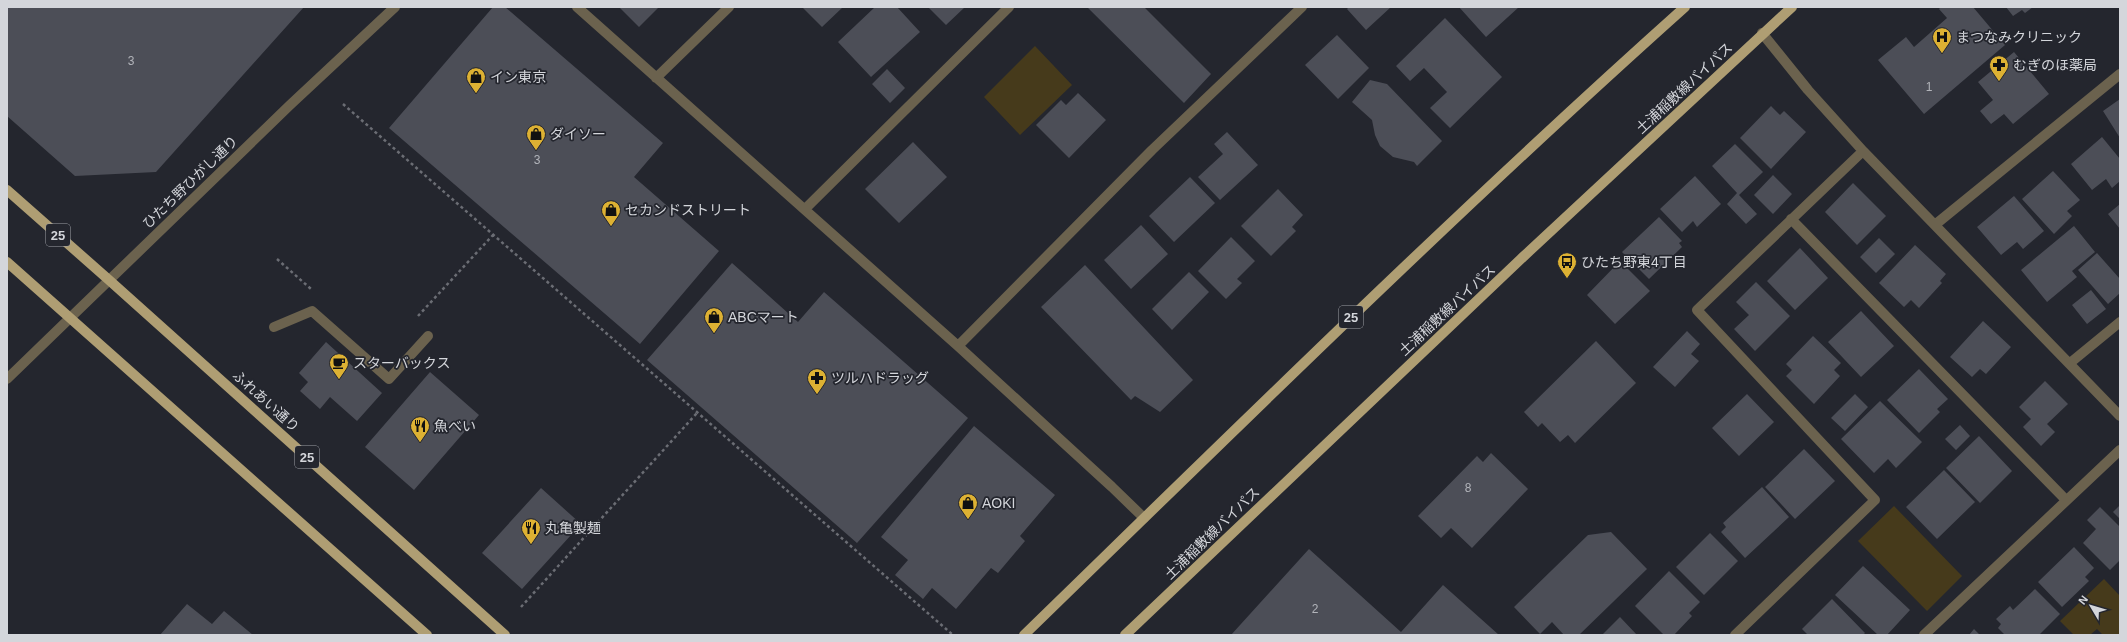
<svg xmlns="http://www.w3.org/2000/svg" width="2127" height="642" font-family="Arial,'Noto Sans JP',sans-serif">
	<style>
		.green { fill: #463a1b }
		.building { fill: #4c4e57 }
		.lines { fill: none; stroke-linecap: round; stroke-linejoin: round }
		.path { stroke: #6b6d74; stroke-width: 2.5; stroke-dasharray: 3 3; stroke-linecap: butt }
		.service { stroke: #6b624e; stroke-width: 10 }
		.minor { stroke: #6b624e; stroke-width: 10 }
		.tertiary { stroke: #6b624e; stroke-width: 10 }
		.primary { stroke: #af9e73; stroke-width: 10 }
		.labels { text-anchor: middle; stroke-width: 3.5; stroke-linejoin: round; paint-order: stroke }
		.number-label { font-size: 12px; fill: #b2b4ba }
		.shield { fill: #24262e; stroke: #9fa1a7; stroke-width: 1 }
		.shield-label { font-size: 13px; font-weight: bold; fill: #d4d6db }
		.poi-label { font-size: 14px; fill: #d4d6db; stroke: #24262e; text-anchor: start }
		.street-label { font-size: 14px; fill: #d4d6db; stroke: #24262e }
	</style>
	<rect width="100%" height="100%" fill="#24262e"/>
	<path class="green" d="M 1035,46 L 1072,85 L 1020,135 L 984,97 Z
		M 1894,506 L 1962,576 L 1927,611 L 1858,541 Z
		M 2104,579 L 2120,596 L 2120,635 L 2103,635 L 2097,629 L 2090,635 L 2074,635 L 2060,621 Z"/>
	<path class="building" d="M 7,7 L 304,7 L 156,172 L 75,176 L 7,116 Z
		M 493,7 L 505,7 L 663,143 L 634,177 L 719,251 L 640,344 L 389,128 Z
		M 619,7 L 659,7 L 639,27 Z
		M 802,7 L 843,7 L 822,27 Z
		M 875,7 L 897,7 L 920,32 L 871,77 L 838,42 Z
		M 928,7 L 965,7 L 946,25 Z
		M 1087,7 L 1144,7 L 1211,74 L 1184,103 Z
		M 1349,7 L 1391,7 L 1366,30 L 1347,9 Z
		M 1459,7 L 1519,7 L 1486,37 Z
		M 1941,7 L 1973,7 L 2005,45 L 1924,114 L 1878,60 L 1906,37 L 1914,47 L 1947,18 L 1939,9 Z
		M 2006,7 L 2033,7 L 2025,13 L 2022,10 L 2013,16 Z
		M 1445,18 L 1502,77 L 1450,128 L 1430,108 L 1447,92 L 1424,68 L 1410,81 L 1396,66 Z
		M 1337,35 L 1369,68 L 1338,99 L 1305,65 Z
		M 2014,52 L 2049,94 L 2013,124 L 2004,114 L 1991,124 L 1980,111 L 1993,100 L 1978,82 Z
		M 887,69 L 905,88 L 890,103 L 872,84 Z
		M 1370,80 L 1387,84 L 1442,141 L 1417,166 L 1414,162 L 1393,157 L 1380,146 L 1375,135 L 1372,120 L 1352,102 Z
		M 1078,93 L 1106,120 L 1069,158 L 1036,125 L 1061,100 L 1066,105 Z
		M 2120,99 L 2120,138 L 2103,111 Z
		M 1771,106 L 1780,115 L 1784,111 L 1806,132 L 1771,169 L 1740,138 Z
		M 1227,132 L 1258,165 L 1220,200 L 1198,177 L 1223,154 L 1214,144 Z
		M 2102,137 L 2120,159 L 2120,181 L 2112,188 L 2106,179 L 2092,190 L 2071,164 Z
		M 913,142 L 947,177 L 899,223 L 865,189 Z
		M 1735,144 L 1763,172 L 1739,195 L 1757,214 L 1746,224 L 1727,204 L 1737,193 L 1712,166 Z
		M 2053,171 L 2080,200 L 2067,211 L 2072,216 L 2054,234 L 2022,199 Z
		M 1773,175 L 1792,194 L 1773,214 L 1754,195 Z
		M 1695,176 L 1721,204 L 1697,227 L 1693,221 L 1682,232 L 1660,209 Z
		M 1190,177 L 1215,203 L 1174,242 L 1149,216 Z
		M 1853,183 L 1886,216 L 1857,245 L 1825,212 Z
		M 1278,189 L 1303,215 L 1292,227 L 1296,231 L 1271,256 L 1241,226 Z
		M 2014,196 L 2044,231 L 2023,249 L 2017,242 L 2001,255 L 1977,227 Z
		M 2120,204 L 2120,229 L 2108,214 Z
		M 1659,217 L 1682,241 L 1679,243 L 1682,247 L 1649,279 L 1622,252 Z
		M 1141,225 L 1168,254 L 1131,289 L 1104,260 Z
		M 2074,226 L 2095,252 L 2072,271 L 2077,277 L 2047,302 L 2021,270 Z
		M 1231,237 L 1255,261 L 1237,279 L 1242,283 L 1226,299 L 1198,271 Z
		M 1879,238 L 1895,254 L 1876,273 L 1860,257 Z
		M 1915,245 L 1946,274 L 1940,281 L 1942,283 L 1919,308 L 1911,300 L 1904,307 L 1879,283 Z
		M 1800,248 L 1828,278 L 1795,310 L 1767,281 Z
		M 2097,253 L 2120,279 L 2120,293 L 2108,304 L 2078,270 Z
		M 1620,261 L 1650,291 L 1615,324 L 1587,295 Z
		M 732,263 L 798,322 L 824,292 L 968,418 L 857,543 L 647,360 Z
		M 1085,265 L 1193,380 L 1160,412 L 1135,396 L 1131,400 L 1041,307 Z
		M 1189,272 L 1209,292 L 1172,330 L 1152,309 Z
		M 1756,282 L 1790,316 L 1755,351 L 1734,329 L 1749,315 L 1736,302 Z
		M 2091,290 L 2106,309 L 2087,324 L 2072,305 Z
		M 1861,311 L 1894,346 L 1861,377 L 1828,342 Z
		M 1983,321 L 2011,347 L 1986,374 L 1980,369 L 1972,377 L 1950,357 Z
		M 1687,331 L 1700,344 L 1691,354 L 1699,361 L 1675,387 L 1653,367 Z
		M 1813,336 L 1841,363 L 1834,370 L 1840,376 L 1814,404 L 1786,376 L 1792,370 L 1786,364 Z
		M 1596,341 L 1636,383 L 1575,443 L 1568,435 L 1560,442 L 1542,423 L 1538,427 L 1524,412 Z
		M 326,342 L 382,393 L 357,421 L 330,397 L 320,409 L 300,391 L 308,382 L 299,373 Z
		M 1919,369 L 1948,399 L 1937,409 L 1940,412 L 1919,433 L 1887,400 Z
		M 430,372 L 479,415 L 414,490 L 365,447 Z
		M 2045,381 L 2068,404 L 2047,424 L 2055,432 L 2041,446 L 2023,427 L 2031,419 L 2019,407 Z
		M 1747,394 L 1774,422 L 1739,456 L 1712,428 Z
		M 1855,394 L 1868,407 L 1845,431 L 1831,418 Z
		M 1880,401 L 1922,442 L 1896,468 L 1888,459 L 1874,473 L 1841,439 Z
		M 1960,425 L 1970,436 L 1956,450 L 1945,439 Z
		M 974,426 L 1055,495 L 1020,536 L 1025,541 L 998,573 L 991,568 L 956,609 L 932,588 L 923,599 L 895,575 L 908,560 L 881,537 Z
		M 1979,436 L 2012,471 L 1980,503 L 1946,468 Z
		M 1804,449 L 1835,481 L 1795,519 L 1765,487 Z
		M 1491,453 L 1528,489 L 1472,548 L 1451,528 L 1441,538 L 1418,516 L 1477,456 L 1483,462 Z
		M 1944,470 L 1975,502 L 1937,539 L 1906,507 Z
		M 1762,487 L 1789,517 L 1745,558 L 1721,532 L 1726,527 L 1723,523 Z
		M 541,488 L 581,524 L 522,589 L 482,553 Z
		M 2120,505 L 2120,519 L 2113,512 Z
		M 2100,507 L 2120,527 L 2120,560 L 2110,570 L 2083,543 L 2096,529 L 2087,520 Z
		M 1611,532 L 1647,569 L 1579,635 L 1564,635 L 1552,622 L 1540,634 L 1514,607 L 1588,535 Z
		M 1710,533 L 1738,561 L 1704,595 L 1676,567 Z
		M 2074,547 L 2094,568 L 2085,577 L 2089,581 L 2062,607 L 2038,582 Z
		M 1309,549 L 1401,632 L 1443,585 L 1499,635 L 1231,635 Z
		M 1863,566 L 1910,610 L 1887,635 L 1878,635 L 1835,595 Z
		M 1669,571 L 1700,602 L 1689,613 L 1692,616 L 1674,635 L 1664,635 L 1635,606 Z
		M 2035,589 L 2060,614 L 2039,635 L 2005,635 L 1998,628 L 2001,624 L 1996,619 L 2010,606 L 2013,610 Z
		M 1832,599 L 1865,633 L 1863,635 L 1808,635 L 1802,629 Z
		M 187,604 L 212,624 L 224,611 L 253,635 L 160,635 Z
		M 1620,617 L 1637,635 L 1602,635 Z
		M 1974,629 L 1980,635 L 1969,635 Z"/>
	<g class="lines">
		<path class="path" d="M 343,104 L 953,635
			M 277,259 L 311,289
			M 418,316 L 493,235
			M 521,607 L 697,413"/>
		<path class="service" d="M 274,327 L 312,311 L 389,379 L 428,336"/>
		<path class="minor" d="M 577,7 L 958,346 L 1112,487 L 1144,518
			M 1762,33 L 1808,90 L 1863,151 L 2120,416
			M 656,78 L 729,7
			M 805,209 L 1009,7
			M 1791,219 L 2066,500
			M 1936,224 L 2120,74
			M 958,346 L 1152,150 L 1302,7
			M 2070,363 L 2120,322
			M 1735,635 L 1875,500 L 1697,310 L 1863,151
			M 1924,635 L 2120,450"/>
		<path class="tertiary" d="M 7,379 L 290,105 L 395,7"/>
		<path class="primary" d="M 7,190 L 109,280 L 505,635
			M 7,262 L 427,635
			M 1024,635 C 1242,423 1458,210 1685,7
			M 1125,635 L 1523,257 L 1792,7"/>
	</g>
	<defs>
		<g id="hospital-pin" transform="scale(1)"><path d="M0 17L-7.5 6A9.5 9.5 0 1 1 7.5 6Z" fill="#ddb133" stroke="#24262e"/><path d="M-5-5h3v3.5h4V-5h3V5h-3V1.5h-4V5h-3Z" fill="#111"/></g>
		<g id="pharmacy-pin" transform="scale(1)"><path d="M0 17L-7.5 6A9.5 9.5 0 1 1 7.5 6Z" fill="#ddb133" stroke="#24262e"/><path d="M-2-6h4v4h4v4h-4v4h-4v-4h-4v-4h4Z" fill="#111"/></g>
		<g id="shop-pin" transform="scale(1)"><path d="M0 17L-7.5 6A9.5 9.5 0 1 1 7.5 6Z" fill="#ddb133" stroke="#24262e"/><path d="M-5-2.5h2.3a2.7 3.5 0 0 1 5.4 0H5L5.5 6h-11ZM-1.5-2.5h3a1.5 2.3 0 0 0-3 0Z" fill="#111"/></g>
		<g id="bus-pin" transform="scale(1)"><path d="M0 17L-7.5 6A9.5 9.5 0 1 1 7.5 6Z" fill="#ddb133" stroke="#24262e"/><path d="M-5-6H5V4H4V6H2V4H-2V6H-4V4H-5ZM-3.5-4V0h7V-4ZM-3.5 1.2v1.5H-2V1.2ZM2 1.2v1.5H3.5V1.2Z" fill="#111"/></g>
		<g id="cafe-pin" transform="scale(1)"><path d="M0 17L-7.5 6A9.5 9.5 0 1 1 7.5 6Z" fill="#ddb133" stroke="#24262e"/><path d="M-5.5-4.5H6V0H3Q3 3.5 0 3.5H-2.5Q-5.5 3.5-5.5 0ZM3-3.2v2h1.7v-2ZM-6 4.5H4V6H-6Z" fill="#111"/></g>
		<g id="restaurant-pin" transform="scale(1)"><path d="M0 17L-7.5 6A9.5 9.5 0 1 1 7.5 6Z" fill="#ddb133" stroke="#24262e"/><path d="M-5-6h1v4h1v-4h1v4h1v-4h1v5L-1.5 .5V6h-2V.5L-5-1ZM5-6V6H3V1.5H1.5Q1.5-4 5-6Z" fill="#111"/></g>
	</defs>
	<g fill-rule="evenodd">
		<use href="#hospital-pin" x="1942" y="37"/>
		<use href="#pharmacy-pin" x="1999" y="65"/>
		<use href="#shop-pin" x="476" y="77"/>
		<use href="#shop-pin" x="536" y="134"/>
		<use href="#shop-pin" x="611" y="210"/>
		<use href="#bus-pin" x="1567" y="262"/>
		<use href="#shop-pin" x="714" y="317"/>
		<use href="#cafe-pin" x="339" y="363"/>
		<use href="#pharmacy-pin" x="817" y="378"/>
		<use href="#restaurant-pin" x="420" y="426"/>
		<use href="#shop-pin" x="968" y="503"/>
		<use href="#restaurant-pin" x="531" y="528"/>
	</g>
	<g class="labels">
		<g class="number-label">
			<text x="131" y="65">3</text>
			<text x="1929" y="91">1</text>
			<text x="537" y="164">3</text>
			<text x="1468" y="492">8</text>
			<text x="1315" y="613">2</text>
		</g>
		<g class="shield">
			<rect x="46" y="224" width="24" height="22" rx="3"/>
			<rect x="1339" y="306" width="24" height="22" rx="3"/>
			<rect x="295" y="446" width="24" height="22" rx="3"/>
		</g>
		<g class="shield-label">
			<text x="58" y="240">25</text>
			<text x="1351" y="322">25</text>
			<text x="307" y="462">25</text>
		</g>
		<g class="poi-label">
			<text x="1956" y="42">まつなみクリニック</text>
			<text x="2013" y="70">むぎのほ薬局</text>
			<text x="490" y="82">イン東京</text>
			<text x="550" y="139">ダイソー</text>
			<text x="625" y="215">セカンドストリート</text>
			<text x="1581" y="267">ひたち野東4丁目</text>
			<text x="728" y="322">ABCマート</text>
			<text x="353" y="368">スターバックス</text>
			<text x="831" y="383">ツルハドラッグ</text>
			<text x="434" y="431">魚べい</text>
			<text x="982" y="508">AOKI</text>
			<text x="545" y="533">丸亀製麺</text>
		</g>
		<g class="street-label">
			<text transform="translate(1684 88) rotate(-43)" y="5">土浦稲敷線バイパス</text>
			<text transform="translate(190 182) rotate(-44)" y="5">ひたち野ひがし通り</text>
			<text transform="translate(1447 310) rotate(-43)" y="5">土浦稲敷線バイパス</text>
			<text transform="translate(266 401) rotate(42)" y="5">ふれあい通り</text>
			<text transform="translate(1212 533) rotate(-44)" y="5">土浦稲敷線バイパス</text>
		</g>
	</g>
	<rect width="2127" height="642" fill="none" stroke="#d4d6db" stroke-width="16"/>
	<g transform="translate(2091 606) rotate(308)" stroke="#24262e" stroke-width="3" paint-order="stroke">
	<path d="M0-3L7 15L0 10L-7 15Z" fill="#d4d6db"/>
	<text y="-6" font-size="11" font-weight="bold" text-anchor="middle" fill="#d4d6db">N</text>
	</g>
</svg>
